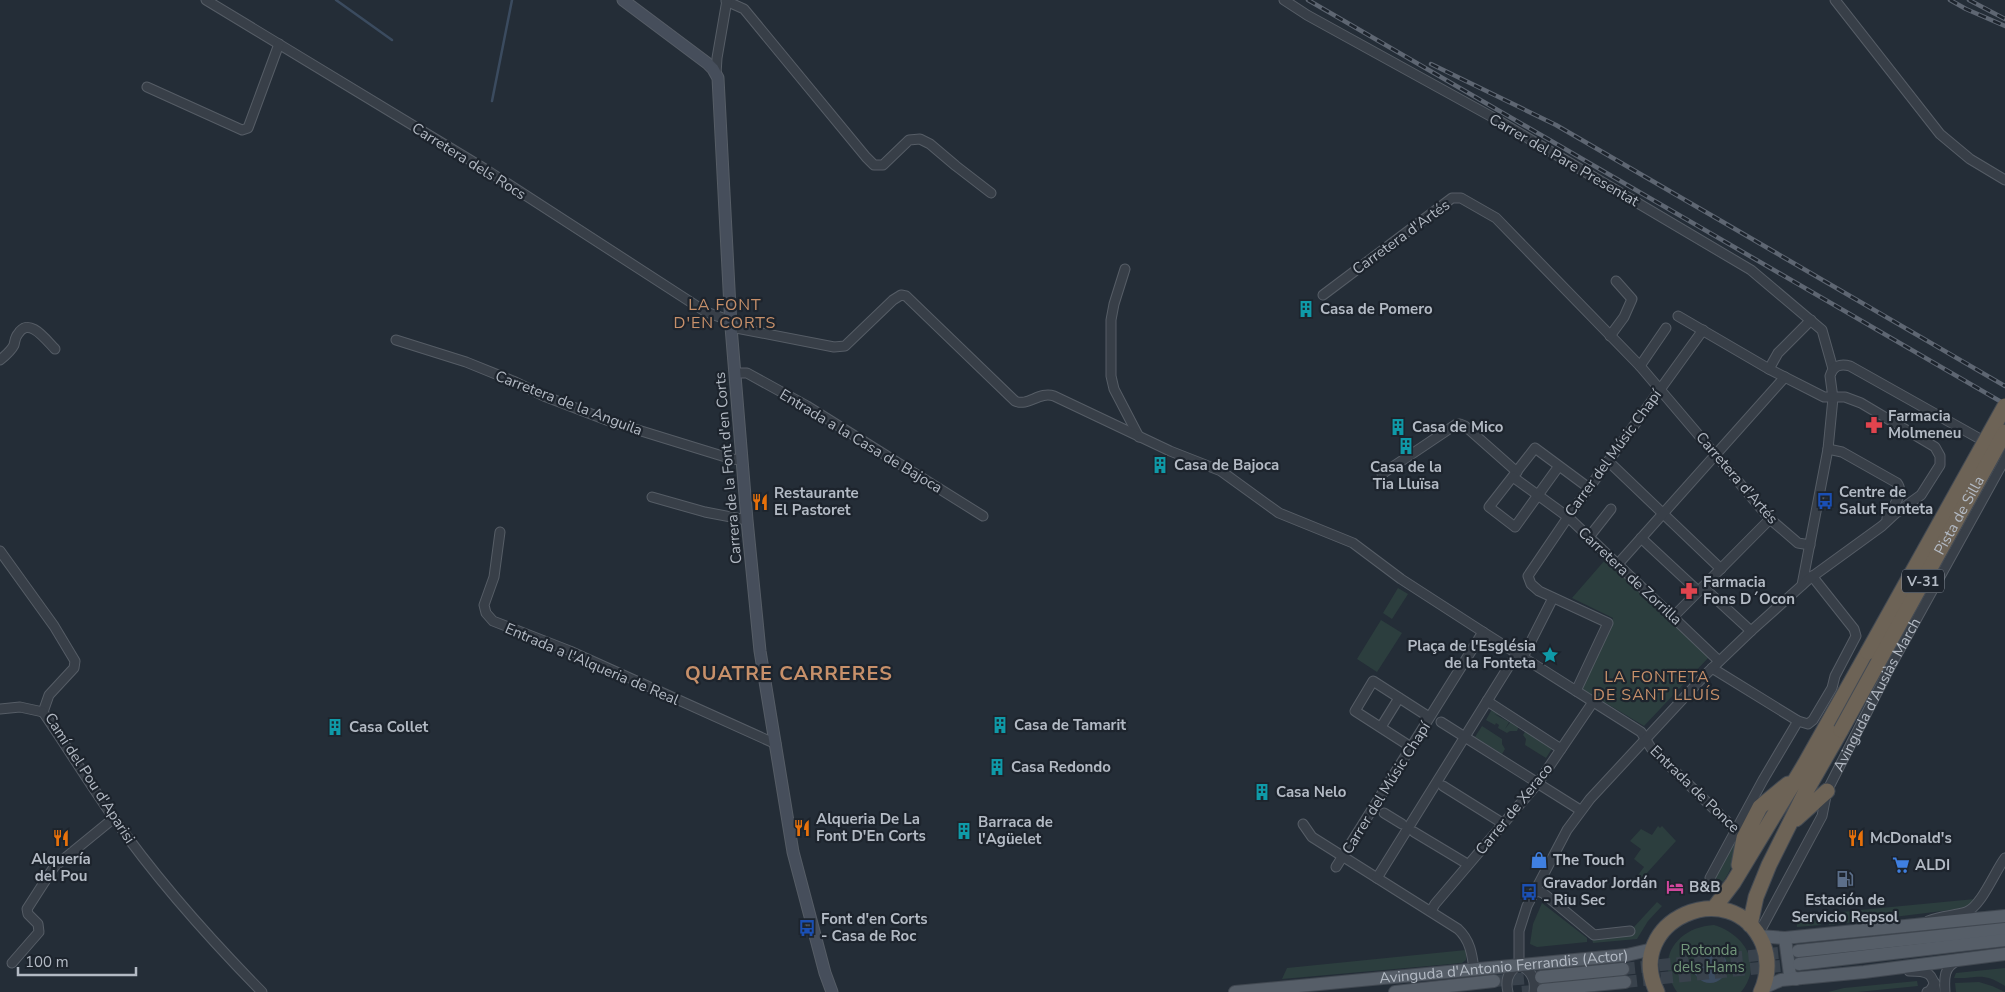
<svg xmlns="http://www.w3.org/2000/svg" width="2005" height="992" font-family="'Nunito Sans',sans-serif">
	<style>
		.green { fill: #2c3e3e }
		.water { fill: #3b4b5f }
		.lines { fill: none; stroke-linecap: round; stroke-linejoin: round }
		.stream { stroke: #3b4b5f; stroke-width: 2.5 }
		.primary-tunnel { stroke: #39424c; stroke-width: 12; stroke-dasharray: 12 6; stroke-linecap: butt }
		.street-casing { stroke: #565d66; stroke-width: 11 }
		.secondary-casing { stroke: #565d66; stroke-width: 13 }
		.primary-casing { stroke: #414851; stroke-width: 14 }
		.highway-casing { stroke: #434a53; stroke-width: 17 }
		.street { stroke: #383f48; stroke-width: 9 }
		.secondary { stroke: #464e5b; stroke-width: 11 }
		.primary { stroke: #565e68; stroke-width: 12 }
		.highway { stroke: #6d6356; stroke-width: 15 }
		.rail-casing { stroke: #5e6672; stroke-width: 4.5 }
		.rail { stroke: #1d242d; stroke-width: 2.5; stroke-dasharray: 8; stroke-linecap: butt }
		.highway-bridge-casing { stroke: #434a53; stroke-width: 17; stroke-linecap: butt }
		.highway-bridge { stroke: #6d6356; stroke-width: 15 }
		.labels { text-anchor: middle; stroke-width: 4.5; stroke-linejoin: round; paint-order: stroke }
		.shield { fill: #1d242d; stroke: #868d97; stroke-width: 1 }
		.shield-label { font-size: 14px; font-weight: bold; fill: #b3bac4 }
		.street-label { font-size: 15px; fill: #b3bac4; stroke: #1d242d }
		.poi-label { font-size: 15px; font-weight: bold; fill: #b3bac4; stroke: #1d242d; text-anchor: start }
		.park-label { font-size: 15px; fill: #73977b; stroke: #1d242d }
		.neighbourhood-label { font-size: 16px; letter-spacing: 1px; fill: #c7906a; stroke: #1d242d }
		.district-label { font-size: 20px; font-weight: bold; letter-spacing: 1px; fill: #c7906a; stroke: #1d242d }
	</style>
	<rect width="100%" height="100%" fill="#242d37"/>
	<path class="green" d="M 1605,560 L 1709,657 L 1644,726 L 1581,688 L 1613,618 L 1572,598 Z
		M 1398,588 L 1408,594 L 1392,619 L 1383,613 Z
		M 1381,620 L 1402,633 L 1377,672 L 1357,659 Z
		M 1492,709 L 1501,715 L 1500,716 L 1494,714 L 1509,722 L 1505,729 L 1511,721 L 1519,726 L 1517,731 L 1510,731 L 1507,733 L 1498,728 L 1499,725 L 1496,723 L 1495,725 L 1486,720 Z
		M 1482,726 L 1502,739 L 1502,744 L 1505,749 L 1502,754 L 1475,737 Z
		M 1526,730 L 1553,747 L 1546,758 L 1525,745 L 1526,739 L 1523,735 Z
		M 1658,826 L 1660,828 L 1662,826 L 1676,841 L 1636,885 L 1633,882 L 1644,867 L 1634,859 L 1641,849 L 1630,841 L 1641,829 L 1652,835 Z
		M 1737,838 C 1735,857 1734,866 1723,882 L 1719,879 L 1715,884 L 1712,882 Z
		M 1975,899 L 1967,908 L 1861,921 L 1860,910 Z
		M 1657,902 L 1662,906 L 1648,921 L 1637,939 L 1593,943 L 1592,938 L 1634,934 L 1634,927 Z
		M 1542,903 L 1587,938 L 1587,942 L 1537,947 L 1530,944 L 1533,924 Z
		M 1853,911 L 1854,922 L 1829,925 L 1828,913 Z
		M 1818,913 L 1821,925 L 1797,927 L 1796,917 Z
		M 1714,925 C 1744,934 1764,964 1741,992 L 1677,992 C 1654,959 1677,927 1714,925 Z
		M 1466,950 L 1466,960 L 1462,963 L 1282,979 L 1287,968 Z
		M 2005,968 L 2005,986 C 1982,971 1977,979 1954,978 L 1956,973 Z
		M 1917,981 L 1918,986 L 1858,992 L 1828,992 L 1844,988 Z
		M 1979,982 L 1992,986 L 2005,992 L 1956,992 L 1955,983 Z"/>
	<path class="water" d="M1693 966a17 17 0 1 1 34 0a17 17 0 1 1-34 0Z"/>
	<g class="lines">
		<path class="stream" d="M 336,0 L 392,40
			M 492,101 L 512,0"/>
		<path class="primary-tunnel" d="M 1623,969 L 1798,951
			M 1494,981 L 1541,977
			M 1625,982 L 1799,964
			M 1522,992 L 1543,990"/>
		<g class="street-casing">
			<g id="street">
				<path d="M 206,0 L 485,169 L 706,312 L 731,321"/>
				<path d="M 1284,0 L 1307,15 L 1494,118 L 1751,270 L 1822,330 L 1833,369"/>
				<path d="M 1835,0 L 1940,134 L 1970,159 L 2005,180"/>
				<path d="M 726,1 L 744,9 L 866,157 L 874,165 L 883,165 L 909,140 L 920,139 L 930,144 L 956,166 L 991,193"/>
				<path d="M 716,74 L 717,58 L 727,0"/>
				<path d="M 147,87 L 242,130 L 248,128 L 279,44"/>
				<path d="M 1125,269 L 1114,304 L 1111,320 L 1111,376 L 1114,389 L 1139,437"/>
				<path d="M 1323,295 L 1452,198 L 1461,198 L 1496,218 L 1640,366 L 1770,519 L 1798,543 L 1810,545"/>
				<path d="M 731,327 L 834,347 L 845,346 L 893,300 L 901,295 L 906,296 L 1015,401 C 1028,407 1039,391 1054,396 L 1170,451 L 1221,471 L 1279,513 L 1353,543 L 1401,579 L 1483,632 L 1641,732 L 1651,748 L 1744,838"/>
				<path d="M 1610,336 L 1624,317 L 1632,299 L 1616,281"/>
				<path d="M 396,340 L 466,362 L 513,381 L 544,396 L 612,422 L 732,459 L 742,460"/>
				<path d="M 0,360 C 5,356 11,351 14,345 C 15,341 15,337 18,334 C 29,316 46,340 55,349"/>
				<path d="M 1640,366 L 1666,328"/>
				<path d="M 1769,369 L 1778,353 L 1811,320"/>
				<path d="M 735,373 L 747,373 L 807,406 L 983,516"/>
				<path d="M 1828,449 L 1842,452 L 1897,483 C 1905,493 1892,508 1887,518"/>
				<path d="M 1608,461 L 1721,569"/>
				<path d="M 1559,466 L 1515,527 L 1489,507 L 1535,448 L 1589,488"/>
				<path d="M 1382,474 L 1455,425 L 1460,424 L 1465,426 L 1517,472"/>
				<path d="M 1513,477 L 1568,517 L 1719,661"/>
				<path d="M 652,497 L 705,512 L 747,520"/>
				<path d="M 500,532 L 494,577 L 484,605 L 486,613 L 493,621 L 570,651 L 776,744"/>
				<path d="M 1589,537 L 1611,509"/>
				<path d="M 1641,538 L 1698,591"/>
				<path d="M 0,551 L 54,626 L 75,661 L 74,668 L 49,695 L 43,712"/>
				<path d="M 1618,564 L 1785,377"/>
				<path d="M 1802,585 L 1828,449 L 1833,398 L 1830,376 C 1833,366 1840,363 1850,366 L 2005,453"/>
				<path d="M 1703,587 L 1751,631"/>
				<path d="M 1673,617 L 1770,519"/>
				<path d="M 1523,657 L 1553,598"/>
				<path d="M 1712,668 L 1798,721 L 1808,724 L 1813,720 L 1832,688 L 1835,676 L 1856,636 L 1854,629 L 1812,576"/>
				<path d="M 1576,691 L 1608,623 L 1539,591 L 1531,584 L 1528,576 L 1568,517 L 1703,330"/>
				<path d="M 1487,701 L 1561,749"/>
				<path d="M 0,709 L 20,707 L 43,712"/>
				<path d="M 43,712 C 67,747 89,783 113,817 C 157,880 208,937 262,992"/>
				<path d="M 1441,722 L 1533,780"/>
				<path d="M 1381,727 L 1399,698"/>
				<path d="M 1411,747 L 1355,711 L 1373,681 L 1429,717"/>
				<path d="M 1443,786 L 1499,821"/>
				<path d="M 1542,786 L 1577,808"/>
				<path d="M 1384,813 L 1402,824"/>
				<path d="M 1303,824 L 1312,837 L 1458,929 C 1470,940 1472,954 1474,969"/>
				<path d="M 1414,832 L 1464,862"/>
				<path d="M 1336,867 L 1483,632"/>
				<path d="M 1377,878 L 1517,653"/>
				<path d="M 1710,878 L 1763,780 L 1798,721"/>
				<path d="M 1535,890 L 1543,893 L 1594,935 L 1630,931"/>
				<path d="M 1431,911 L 1435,904 L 1538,783 L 1593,702"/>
				<path d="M 1928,921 C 1942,915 1954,916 1966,912 C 1981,907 1995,871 2005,858"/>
				<path id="s1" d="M 1758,935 L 1822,816 L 1827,791 L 1890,667 L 2005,459"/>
				<path d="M 12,963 L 39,932 L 38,924 L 28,914 L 27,909 L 54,867 L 114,818"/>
				<path d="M 1519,965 L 1519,931 L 1527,906 L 1567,830 L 1590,799 L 1705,675 L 1751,631 L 1809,579 L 1882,526 L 1896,513 L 1921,495 L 1940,465 L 1940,456 L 1935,447 L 1861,403 L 1845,397 L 1824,397 L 1769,369 L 1678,316"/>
				<path d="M 1519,965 C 1531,970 1536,979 1534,992"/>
				<path d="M 1909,971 C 1929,971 1933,973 1936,992"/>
				<path d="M 1508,992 C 1505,980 1508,971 1519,965"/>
				<path d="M 1927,992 L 1930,991 L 1935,983"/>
				<path d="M 1945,992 C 1944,978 1944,967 1957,961"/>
			</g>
		</g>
		<g class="secondary-casing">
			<path id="secondary" d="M 623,0 L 707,63 L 713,69 L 718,78 L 731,327 L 747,520 L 760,651 L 793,852 L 825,973 L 832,992"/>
		</g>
		<g class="primary-casing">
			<g id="primary">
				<path d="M 1759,936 L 1785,938 L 2005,916"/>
				<path d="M 1785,938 L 1790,975 L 1796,979"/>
				<path d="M 1798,951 L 2005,929"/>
				<path d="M 1799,964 L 2005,940"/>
				<path d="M 1541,977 L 1623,969"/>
				<path d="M 1763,988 L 1781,980 L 1864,972 L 2005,954"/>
				<path d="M 1543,990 L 1625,982"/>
				<path id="s2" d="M 1235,992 L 1627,955 L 1653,949"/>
				<path d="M 1395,992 L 1494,981"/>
			</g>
		</g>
		<g class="highway-casing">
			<path id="highway" d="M 1796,819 L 1827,791
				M 1739,865 L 1744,838 L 1760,807 L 1788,784
				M 1714,908 L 1733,883 L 1805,764 L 1868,652
				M 1750,925 L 1756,897 L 1769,865 L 1805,793 L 1841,730
				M 1657,992 C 1622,921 1732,872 1763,944 C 1769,960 1768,977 1761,992"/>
		</g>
		<use href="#street" class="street"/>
		<use href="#secondary" class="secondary"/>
		<use href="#primary" class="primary"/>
		<use href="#highway" class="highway"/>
		<g class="rail-casing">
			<path id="rail" d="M 1308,0 L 2005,404
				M 1950,0 L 1966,9 L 2005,26
				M 1969,0 L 2005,19
				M 1431,64 L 1556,125 L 2005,386"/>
		</g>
		<use href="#rail" class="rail"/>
		<g class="highway-bridge-casing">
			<g id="highway-bridge">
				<path d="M 1868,652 L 2005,406"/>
				<path id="s3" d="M 1841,730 L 2005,432"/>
			</g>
		</g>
		<use href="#highway-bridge" class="highway-bridge"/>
	</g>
	<defs>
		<g id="building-bare" transform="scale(1.35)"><path d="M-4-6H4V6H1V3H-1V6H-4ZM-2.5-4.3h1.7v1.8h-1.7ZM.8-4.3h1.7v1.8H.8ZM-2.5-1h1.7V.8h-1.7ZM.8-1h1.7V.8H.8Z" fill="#0f9aa8" stroke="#1d242d" stroke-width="2.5" paint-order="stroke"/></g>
		<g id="pharmacy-bare" transform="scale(1.35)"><path d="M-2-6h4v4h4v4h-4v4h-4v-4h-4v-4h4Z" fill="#e0444e" stroke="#1d242d" stroke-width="2.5" paint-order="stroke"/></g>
		<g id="bus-bare" transform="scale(1.35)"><path d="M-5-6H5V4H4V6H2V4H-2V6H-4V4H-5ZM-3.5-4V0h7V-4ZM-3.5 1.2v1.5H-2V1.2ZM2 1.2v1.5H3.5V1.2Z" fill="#1a4fb4" stroke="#1d242d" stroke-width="2.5" paint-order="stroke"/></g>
		<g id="restaurant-bare" transform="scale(1.35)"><path d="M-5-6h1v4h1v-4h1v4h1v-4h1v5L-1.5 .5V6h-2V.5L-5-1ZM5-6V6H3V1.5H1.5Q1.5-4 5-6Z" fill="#e8710a" stroke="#1d242d" stroke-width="2.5" paint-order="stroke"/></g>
		<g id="sight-bare" transform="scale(1.35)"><path d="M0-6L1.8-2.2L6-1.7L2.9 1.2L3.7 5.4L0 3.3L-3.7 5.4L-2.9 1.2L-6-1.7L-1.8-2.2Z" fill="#0f9aa8" stroke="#1d242d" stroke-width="2.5" paint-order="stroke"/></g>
		<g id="shop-bare" transform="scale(1.35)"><path d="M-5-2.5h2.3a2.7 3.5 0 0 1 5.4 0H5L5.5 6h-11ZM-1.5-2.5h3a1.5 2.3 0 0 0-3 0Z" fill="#3f7fe0" stroke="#1d242d" stroke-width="2.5" paint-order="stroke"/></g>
		<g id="supermarket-bare" transform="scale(1.35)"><path d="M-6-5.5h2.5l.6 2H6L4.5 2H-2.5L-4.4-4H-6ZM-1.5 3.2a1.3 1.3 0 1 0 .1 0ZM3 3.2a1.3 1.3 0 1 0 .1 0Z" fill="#3f7fe0" stroke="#1d242d" stroke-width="2.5" paint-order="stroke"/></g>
		<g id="fuel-bare" transform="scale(1.35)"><path d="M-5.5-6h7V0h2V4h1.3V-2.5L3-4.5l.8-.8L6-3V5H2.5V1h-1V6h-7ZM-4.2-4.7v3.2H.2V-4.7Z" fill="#5c6f8a" stroke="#1d242d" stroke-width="2.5" paint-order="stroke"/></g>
		<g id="hotel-bare" transform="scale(1.35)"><path d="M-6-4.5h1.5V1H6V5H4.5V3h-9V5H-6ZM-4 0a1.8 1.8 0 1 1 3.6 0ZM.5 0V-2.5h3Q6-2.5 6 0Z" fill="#d1479c" stroke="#1d242d" stroke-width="2.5" paint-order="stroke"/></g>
	</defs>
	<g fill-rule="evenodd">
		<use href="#building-bare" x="1306" y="309"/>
		<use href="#pharmacy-bare" x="1874" y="425"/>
		<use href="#building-bare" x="1398" y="427"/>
		<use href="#building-bare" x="1406" y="446"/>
		<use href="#building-bare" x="1160" y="465"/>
		<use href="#bus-bare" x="1825" y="501"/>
		<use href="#restaurant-bare" x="760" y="502"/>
		<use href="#pharmacy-bare" x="1689" y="591"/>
		<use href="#sight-bare" x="1550" y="655"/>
		<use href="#building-bare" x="1000" y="725"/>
		<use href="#building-bare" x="335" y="727"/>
		<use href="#building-bare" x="997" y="767"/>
		<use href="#building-bare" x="1262" y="792"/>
		<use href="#restaurant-bare" x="802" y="828"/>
		<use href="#building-bare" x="964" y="831"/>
		<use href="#restaurant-bare" x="61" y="838"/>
		<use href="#restaurant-bare" x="1856" y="838"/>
		<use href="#shop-bare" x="1539" y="860"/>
		<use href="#supermarket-bare" x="1901" y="865"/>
		<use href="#fuel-bare" x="1845" y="879"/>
		<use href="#hotel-bare" x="1675" y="887"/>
		<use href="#bus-bare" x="1529" y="892"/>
		<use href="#bus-bare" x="807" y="928"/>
	</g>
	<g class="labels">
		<rect class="shield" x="1902" y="569.5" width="42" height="23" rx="4"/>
		<g class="shield-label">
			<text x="1923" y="586">V-31</text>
		</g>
		<g class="street-label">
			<text transform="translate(1564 160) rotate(30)" y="5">Carrer del Pare Presentat</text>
			<text transform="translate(469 161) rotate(32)" y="5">Carretera dels Rocs</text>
			<text transform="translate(1401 237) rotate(-36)" y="5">Carretera d'Artés</text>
			<text transform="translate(569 403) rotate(21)" y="5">Carretera de la Anguila</text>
			<text transform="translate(861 441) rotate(31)" y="5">Entrada a la Casa de Bajoca</text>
			<text transform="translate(1613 453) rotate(-54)" y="5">Carrer del Músic Chapí</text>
			<text transform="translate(728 468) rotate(-95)" y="5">Carrera de la Font d'en Corts</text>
			<text transform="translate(1737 478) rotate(49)" y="5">Carretera d'Artés</text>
			<text dy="5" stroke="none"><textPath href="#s3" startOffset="245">Pista de Silla</textPath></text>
			<text transform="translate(1630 576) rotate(43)" y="5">Carretera de Zorrilla</text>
			<text transform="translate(592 664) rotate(23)" y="5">Entrada a l'Alqueria de Real</text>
			<text dy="5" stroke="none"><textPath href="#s1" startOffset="269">Avinguda d'Ausiàs March</textPath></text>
			<text transform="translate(90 778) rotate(57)" y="5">Camí del Pou d'Aparisi</text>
			<text transform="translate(1386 788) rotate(-58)" y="5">Carrer del Músic Chapí</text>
			<text transform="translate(1695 789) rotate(44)" y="5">Entrada de Ponce</text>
			<text transform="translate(1514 809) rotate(-51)" y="5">Carrer de Xeraco</text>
			<text dy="5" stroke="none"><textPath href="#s2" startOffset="270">Avinguda d'Antonio Ferrandis (Actor)</textPath></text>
		</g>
		<g class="poi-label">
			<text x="1320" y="314">Casa de Pomero</text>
			<text x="1888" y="421">Farmacia<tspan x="1888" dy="17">Molmeneu</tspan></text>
			<text x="1412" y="432">Casa de Mico</text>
			<text x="1174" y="470">Casa de Bajoca</text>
			<text x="1406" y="472" text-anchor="middle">Casa de la<tspan x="1406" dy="17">Tia Lluïsa</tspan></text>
			<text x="1839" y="497">Centre de<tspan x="1839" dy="17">Salut Fonteta</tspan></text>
			<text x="774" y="498">Restaurante<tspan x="774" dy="17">El Pastoret</tspan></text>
			<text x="1703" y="587">Farmacia<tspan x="1703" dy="17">Fons D´Ocon</tspan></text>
			<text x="1536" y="651" text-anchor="end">Plaça de l'Església<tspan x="1536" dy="17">de la Fonteta</tspan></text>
			<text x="1014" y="730">Casa de Tamarit</text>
			<text x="349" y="732">Casa Collet</text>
			<text x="1011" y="772">Casa Redondo</text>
			<text x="1276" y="797">Casa Nelo</text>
			<text x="816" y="824">Alqueria De La<tspan x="816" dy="17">Font D'En Corts</tspan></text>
			<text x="978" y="827">Barraca de<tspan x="978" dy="17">l'Agüelet</tspan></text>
			<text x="1870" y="843">McDonald's</text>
			<text x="61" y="864" text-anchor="middle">Alquería<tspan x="61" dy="17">del Pou</tspan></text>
			<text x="1553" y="865">The Touch</text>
			<text x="1915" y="870">ALDI</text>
			<text x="1543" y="888">Gravador Jordán<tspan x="1543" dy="17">- Riu Sec</tspan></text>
			<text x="1689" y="892">B&amp;B</text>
			<text x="1845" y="905" text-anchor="middle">Estación de<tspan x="1845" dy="17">Servicio Repsol</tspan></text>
			<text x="821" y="924">Font d'en Corts<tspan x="821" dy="17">- Casa de Roc</tspan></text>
		</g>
		<g class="park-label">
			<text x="1709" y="955">Rotonda<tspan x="1709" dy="17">dels Hams</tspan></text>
		</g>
		<g class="neighbourhood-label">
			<text x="725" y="310">LA FONT<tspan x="725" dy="18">D'EN CORTS</tspan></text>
			<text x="1657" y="682">LA FONTETA<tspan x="1657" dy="18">DE SANT LLUÍS</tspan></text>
		</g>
		<g class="district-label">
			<text x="789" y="680">QUATRE CARRERES</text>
		</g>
	</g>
	<path d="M18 967v8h118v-8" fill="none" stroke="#b3bac4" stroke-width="2.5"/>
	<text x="25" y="967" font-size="15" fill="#b3bac4" stroke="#1d242d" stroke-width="4" paint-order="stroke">100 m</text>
</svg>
